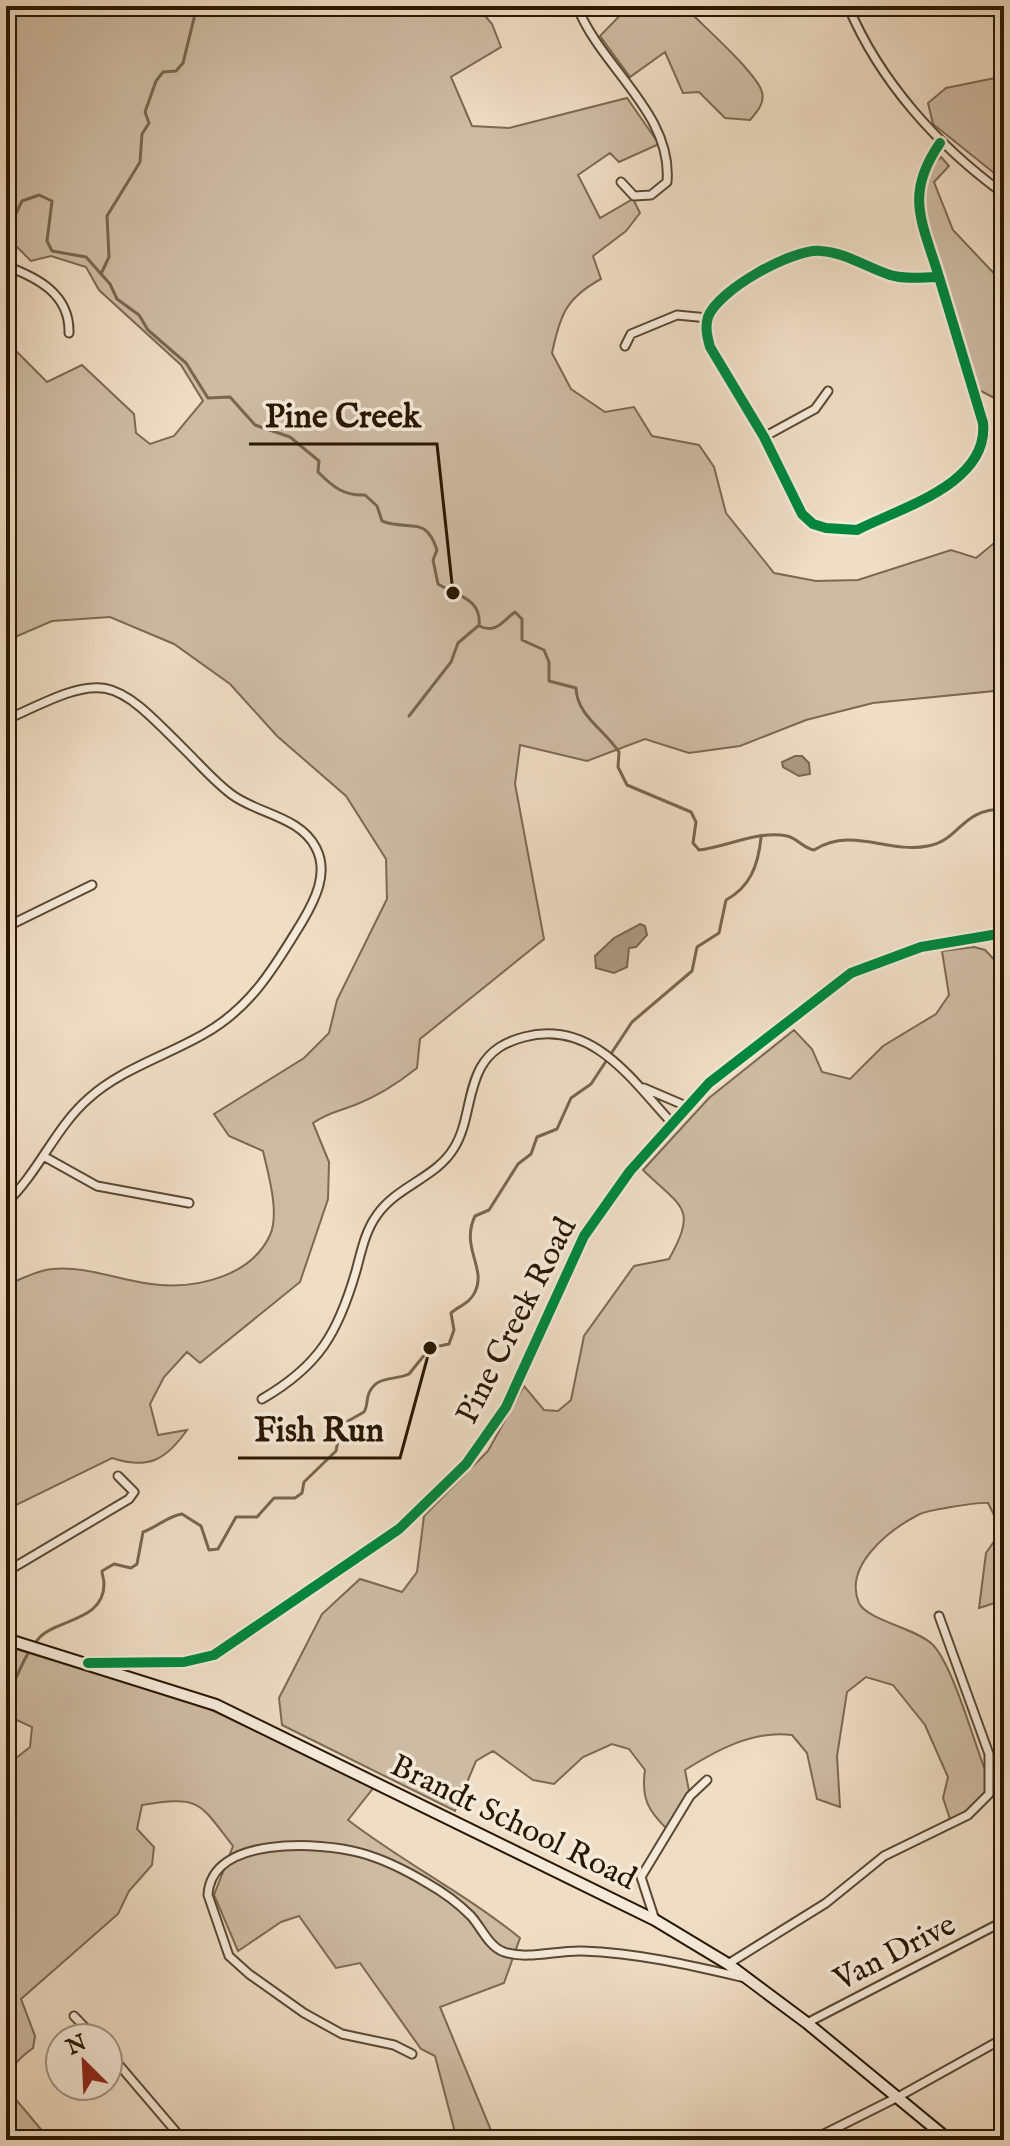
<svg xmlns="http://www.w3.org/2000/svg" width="1010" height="2146" font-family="'IM FELL English',serif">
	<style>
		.green { fill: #cdbba4; stroke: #7b6952; stroke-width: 2 }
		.water { fill: #ac9a82; stroke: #78664e; stroke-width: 2 }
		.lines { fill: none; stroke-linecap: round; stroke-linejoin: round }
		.stream { stroke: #78664e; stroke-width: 3 }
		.street-casing { stroke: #5a4831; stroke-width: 11 }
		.secondary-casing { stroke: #291700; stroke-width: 14 }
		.street { stroke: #f5e9d9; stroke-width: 7 }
		.secondary { stroke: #f5e9d9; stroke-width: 10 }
		.cycleway-casing { stroke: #f5e9d9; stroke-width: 15 }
		.cycleway { stroke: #00873e; stroke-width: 10 }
		.labels { text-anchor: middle; stroke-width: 7; stroke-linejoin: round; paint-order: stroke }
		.street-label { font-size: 32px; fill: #291700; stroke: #f5e9d9 }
		.leader { fill: none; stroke: #291700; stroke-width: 3 }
		.callout-dot { fill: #291700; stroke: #f5e9d9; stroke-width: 3 }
		.callout-label { font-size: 34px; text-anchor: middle; font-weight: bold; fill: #291700; stroke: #f5e9d9; stroke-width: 7; stroke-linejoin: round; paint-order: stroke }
	</style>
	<rect width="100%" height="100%" fill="#efddc5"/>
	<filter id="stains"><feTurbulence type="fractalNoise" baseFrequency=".0025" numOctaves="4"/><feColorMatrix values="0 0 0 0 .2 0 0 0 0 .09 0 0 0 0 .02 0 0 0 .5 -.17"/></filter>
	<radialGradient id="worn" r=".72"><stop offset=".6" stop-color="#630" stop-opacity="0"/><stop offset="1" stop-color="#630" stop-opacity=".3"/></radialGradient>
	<path class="green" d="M 6,6 L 477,6 L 492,24 L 501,47 L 451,77 L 472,126 L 509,128 L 627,98 L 659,144 L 619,162 L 610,153 L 578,175 L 600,218 L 633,199 L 640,213 L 626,231 L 593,256 L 601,279 C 566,298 560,315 552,353 L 571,389 L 605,412 L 634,407 L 652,436 L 699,445 L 714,467 L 726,513 L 774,573 L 816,581 L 858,580 L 951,550 L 976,558 L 1004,535 L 1004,690 L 873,703 L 806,720 L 740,746 L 689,753 L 645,739 L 587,761 L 520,745 L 515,784 L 544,939 L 420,1039 L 417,1068 C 397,1084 378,1096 355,1105 C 339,1111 327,1113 313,1123 L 329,1162 L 328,1199 L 300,1282 L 200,1363 L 187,1352 L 164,1377 L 150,1404 L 158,1435 L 187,1430 C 166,1460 148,1470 112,1458 L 6,1510 L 6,1285 C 20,1280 37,1270 52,1269 C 89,1265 124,1283 160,1285 C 200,1288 252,1275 270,1235 C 280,1213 268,1173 263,1151 L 229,1136 L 214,1114 L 304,1058 L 329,1033 L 337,1000 L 387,899 L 386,859 L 346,796 L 277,736 L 230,684 L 174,644 L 110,617 L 52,621 L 6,641 L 6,341 L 47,382 L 82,365 L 134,414 L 136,433 L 150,444 L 174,436 L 203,401 L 181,365 L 99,290 L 86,267 L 51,256 L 31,261 L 6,236 Z
		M 629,6 L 704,6 L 694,16 C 709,31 757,74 762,92 C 765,103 757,112 750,120 L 725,118 L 699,92 L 683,93 L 665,52 L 630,77 L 600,36 Z
		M 995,78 L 1004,80 L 1004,181 L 933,124 L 928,103 L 946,88 Z
		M 941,157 L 949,166 L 934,182 L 953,230 L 1004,284 L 1004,403 L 979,390 L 927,224 L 921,187 L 927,169 Z
		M 974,947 L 985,950 L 1004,970 L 1004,1600 L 979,1608 L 986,1553 L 995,1540 L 996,1519 L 988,1503 C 979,1502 926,1510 918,1515 C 889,1530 843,1566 859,1603 C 867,1620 915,1628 932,1644 C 952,1663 973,1739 984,1767 L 991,1772 L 991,1784 L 1004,1773 L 1004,1794 L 989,1794 L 952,1825 L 943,1798 L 948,1777 L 925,1725 L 893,1685 L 866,1677 L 847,1692 L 837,1756 L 840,1807 L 817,1799 L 807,1753 L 792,1735 C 753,1730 717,1750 685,1770 L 690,1796 L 668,1830 C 648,1811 641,1798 645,1770 L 629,1749 L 612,1744 L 583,1757 L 554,1784 L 533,1780 L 493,1751 L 476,1761 L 455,1811 L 282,1725 L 279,1698 L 322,1614 L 360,1579 L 402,1592 L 417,1572 L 424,1516 L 488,1451 L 524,1386 L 544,1410 L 558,1411 L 571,1400 L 584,1336 L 634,1266 L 669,1259 C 698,1207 682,1208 643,1170 L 709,1098 L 794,1030 L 812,1049 L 822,1072 L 850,1079 L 883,1046 L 936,1014 L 949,995 L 942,951 Z
		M 6,1646 L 203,1706 L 374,1787 L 348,1820 C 404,1863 466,1894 520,1938 L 504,1983 L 440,2007 L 495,2140 L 457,2140 L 435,2056 L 421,2049 L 360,1963 L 336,1968 L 299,1916 L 281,1922 L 238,1951 L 214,1895 L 233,1846 C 198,1801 201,1796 142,1805 L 137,1829 L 154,1847 L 152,1865 L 129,1891 L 118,1914 L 21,1999 L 35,2036 L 33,2048 C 17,2060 8,2068 7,2089 L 50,2140 L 6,2140 L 6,1766 L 30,1747 L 32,1727 L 6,1715 Z"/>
	<path class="water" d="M 795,756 L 802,756 L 809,763 L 810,774 L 799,776 L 783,767 L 782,762 Z
		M 640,924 L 645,926 L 647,935 L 636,947 L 629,948 L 627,967 L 614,973 L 596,968 L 595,956 L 614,938 Z"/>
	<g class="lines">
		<path class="stream" d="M 6,234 L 22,201 L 39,195 L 52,201 L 47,241 L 52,251 L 86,257 L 110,284 L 117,299 L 139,315 L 148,330 L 186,363 L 208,398 L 230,397 L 255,425 L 290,437 L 319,461 L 318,472 C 333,487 344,496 365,495 L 377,506 L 382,521 C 410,532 425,514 437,550 L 433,560 L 438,584 C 458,596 482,599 479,626 C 497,634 502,621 515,612 L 522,619 L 522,640 L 544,650 L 549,662 L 549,681 L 576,688 C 577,716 604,729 619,752 L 618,767 L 627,785 L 691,812 L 696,822 L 693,843 L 699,850 C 726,847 759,830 787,836 C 797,838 803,848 814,850 C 852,826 888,854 928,846 C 961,840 960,809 1004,809
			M 101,274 L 109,257 L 107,216 L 140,162 L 142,134 L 149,123 L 145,112 L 156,81 L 163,72 L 176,71 L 183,63 L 197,6
			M 409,716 L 451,662 L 458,643 L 478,626
			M 6,1698 C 18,1678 23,1655 40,1637 C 57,1619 105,1621 104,1583 C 104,1579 102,1575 102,1571 L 114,1564 L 131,1568 L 137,1564 L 143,1532 C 157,1527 168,1516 182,1514 L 201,1526 L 209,1550 L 218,1549 L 236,1517 L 257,1517 L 274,1498 L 295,1498 L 302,1493 L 304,1482 L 336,1451 L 341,1425 L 364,1412 C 368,1406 366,1400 369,1393 C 377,1375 394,1381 409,1374 L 430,1348 L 449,1344 L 454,1330 L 451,1313 C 459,1306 470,1303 475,1292 C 487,1268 460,1248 475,1216 L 489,1210 L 518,1164 L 531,1154 L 537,1137 L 557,1129 L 571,1098 L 591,1084 L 632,1022 L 692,971 L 697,947 L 719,933 L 726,900 C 750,887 758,866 761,838"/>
		<g class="street-casing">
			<path id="street" d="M 577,6 C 600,67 673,113 667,182 L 651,195 L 634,196 L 621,182
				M 848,6 C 880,82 938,146 1004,194
				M 6,266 C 39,278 70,295 69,333
				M 939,277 L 983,423 C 989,484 900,508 857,530 L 826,528 L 813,524 L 802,514 L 764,437 L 710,347 C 707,336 705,327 708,317 C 718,290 793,248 821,251 C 846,253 866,267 890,275 C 906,280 923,277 939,277 C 922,221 904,195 940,143
				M 625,346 L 631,334 L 677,315 L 708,318
				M 764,437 L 815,409 L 828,391
				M 6,720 C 107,672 109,673 187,752 C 201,766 215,782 231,794 C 257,814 300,816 316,848 C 329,873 315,900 302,922 C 275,966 252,1007 204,1034 C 166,1056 121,1069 88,1099 C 55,1128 39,1172 6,1203
				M 6,927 L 92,885
				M 644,1088 L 686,1106
				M 45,1157 L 97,1186 L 189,1203
				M 262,1399 C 319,1366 338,1333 356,1271 C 361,1253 365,1231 377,1215 C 397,1186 436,1178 454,1148 C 469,1124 467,1092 481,1067 C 491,1050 505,1042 524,1037 C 592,1019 631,1079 671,1122
				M 6,1572 L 129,1499 L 134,1492 L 118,1476
				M 655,1920 L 641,1877 L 690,1796 L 707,1780
				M 728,1964 L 826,1903 L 884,1856 L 968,1815 L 989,1794 L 989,1754 L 939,1616
				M 74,2016 L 95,2038
				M 807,2023 L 1004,1921
				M 108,2052 L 183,2140
				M 412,2054 L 394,2045 L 342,2034 L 304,2013 L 249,1974 L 229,1956 L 208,1895 C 211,1835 321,1842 361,1853 C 383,1859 407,1871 427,1883 C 443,1892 458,1903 471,1916 C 481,1927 489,1947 504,1952 C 528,1960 557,1950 582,1951 C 638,1953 690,1965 745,1978
				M 812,2140 L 898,2097 L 1004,2038"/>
		</g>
		<g class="secondary-casing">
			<path id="secondary" d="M 6,1639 L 216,1705 L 655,1920 L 728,1964 L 807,2023 L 949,2140
				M 88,1663 L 184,1662 L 214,1655 L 399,1529 L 466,1464 L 506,1407 L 584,1236 L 630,1171 L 709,1083 L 851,973 L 921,947 L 1004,933"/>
		</g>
		<use href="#street" class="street"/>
		<use href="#secondary" class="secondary"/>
		<g class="cycleway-casing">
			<path id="cycleway" d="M 939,277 L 983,423 C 989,484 900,508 857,530 L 826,528 L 813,524 L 802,514 L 764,437 L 710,347 C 707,336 705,327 708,317 C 718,290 793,248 821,251 C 846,253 866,267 890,275 C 906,280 923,277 939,277 C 922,221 904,195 940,143
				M 88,1663 L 184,1662 L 214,1655 L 399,1529 L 466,1464 L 506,1407 L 584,1236 L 630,1171 L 709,1083 L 851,973 L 921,947 L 1004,933"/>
		</g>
		<use href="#cycleway" class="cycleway"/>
	</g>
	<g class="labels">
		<g class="street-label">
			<text transform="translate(515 1320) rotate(-63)" y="11">Pine Creek Road</text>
			<text transform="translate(514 1821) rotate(26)" y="11">Brandt School Road</text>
			<text transform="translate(894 1951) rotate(-27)" y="11">Van Drive</text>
		</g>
	</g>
	<path class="leader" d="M453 593L437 444H249M430 1348L400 1458H238"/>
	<g class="callout-dot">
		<circle cx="453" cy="593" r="8"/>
		<circle cx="430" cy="1348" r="8"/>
	</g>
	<g class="callout-label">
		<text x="343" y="427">Pine Creek</text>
		<text x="319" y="1441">Fish Run</text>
	</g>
	<rect width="1010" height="2146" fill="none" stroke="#efddc5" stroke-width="32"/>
	<rect x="8" y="8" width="994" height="2130" fill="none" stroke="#291700" stroke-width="4"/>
	<rect x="16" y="16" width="978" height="2114" fill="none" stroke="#291700" stroke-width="2"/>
	<g transform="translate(84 2062) rotate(336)"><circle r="38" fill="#f5e9d9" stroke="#a39582" stroke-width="2"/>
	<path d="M0-6L14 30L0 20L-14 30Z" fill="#8f2418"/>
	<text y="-12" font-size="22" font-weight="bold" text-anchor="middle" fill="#291700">N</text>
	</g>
	<rect width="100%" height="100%" filter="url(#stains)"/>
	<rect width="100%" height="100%" fill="url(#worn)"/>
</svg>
